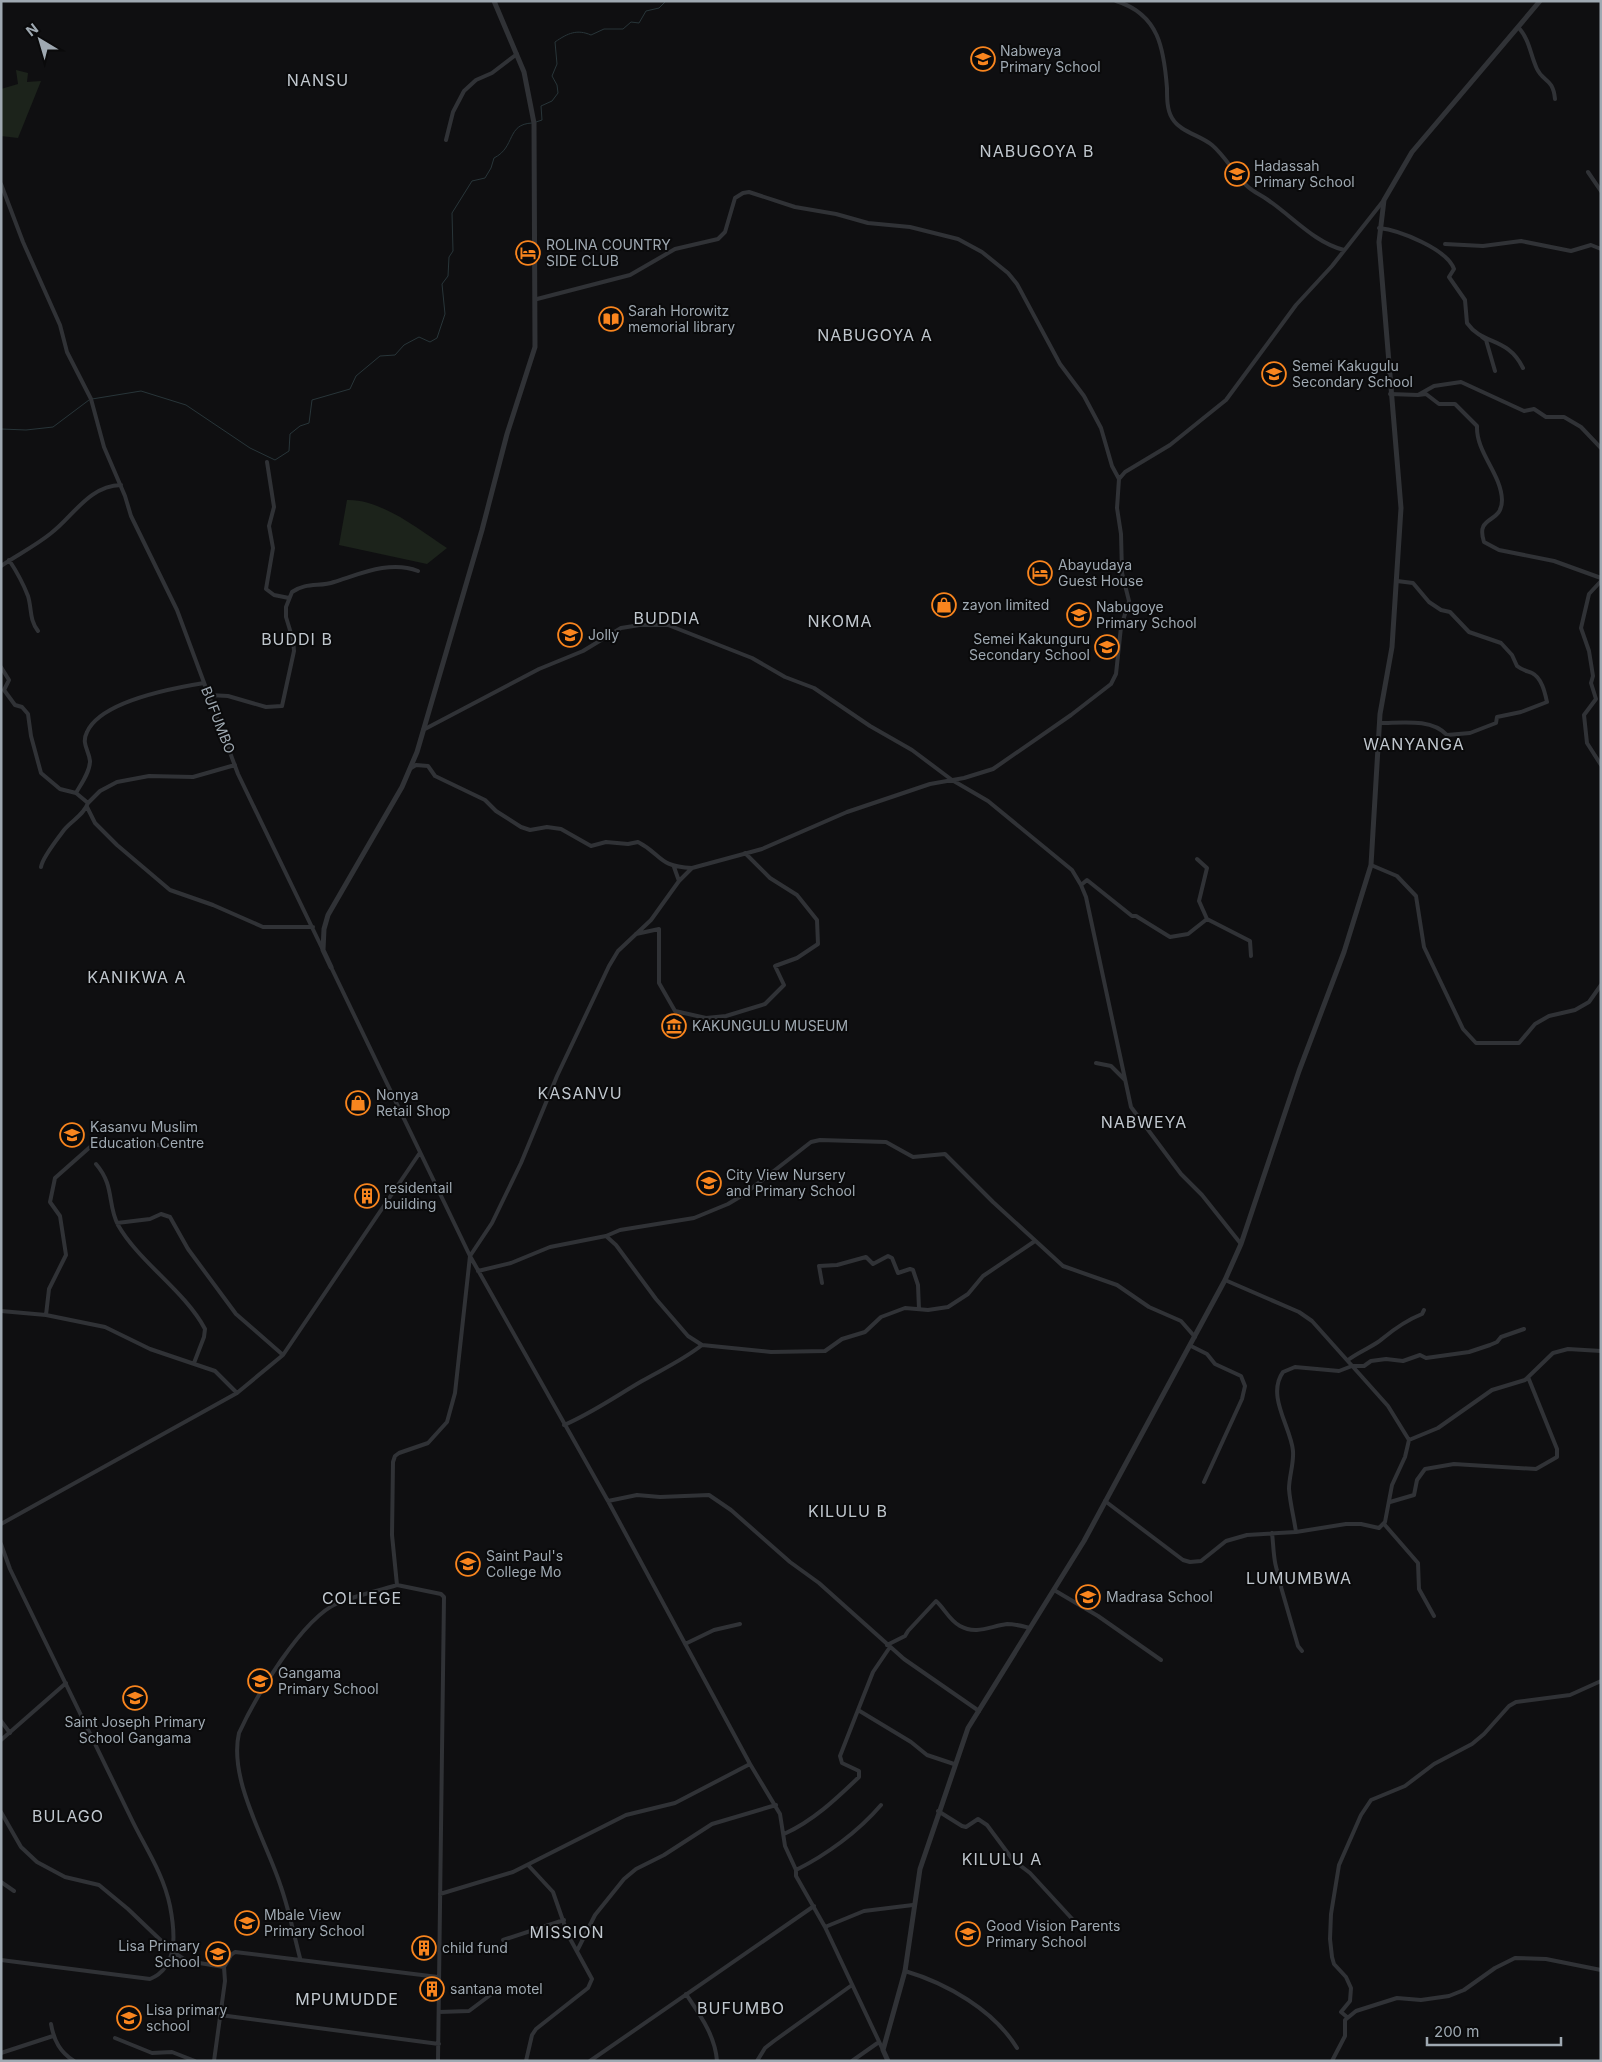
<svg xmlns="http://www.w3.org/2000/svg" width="1602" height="2062" font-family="Inter,sans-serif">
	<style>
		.green { fill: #1c231b }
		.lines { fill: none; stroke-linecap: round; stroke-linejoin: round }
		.stream { stroke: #283539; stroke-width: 1 }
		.minor { stroke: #303236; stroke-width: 4 }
		.tertiary { stroke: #303236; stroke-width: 5 }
		.labels { text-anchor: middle; stroke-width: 4; stroke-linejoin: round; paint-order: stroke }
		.poi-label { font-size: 14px; fill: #9fa9b2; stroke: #0a0a0b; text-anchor: start }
		.street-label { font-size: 14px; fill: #9fa9b2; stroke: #0a0a0b }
		.quarter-label { font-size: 16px; letter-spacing: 1px; fill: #c0c7ce; stroke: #0a0a0b }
	</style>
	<rect width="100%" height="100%" fill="#0f0f11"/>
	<path class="green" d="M 16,70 L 28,73 L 27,82 L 41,81 L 18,138 L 1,136 L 1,89 L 18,84 Z
		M 347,500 C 382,499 419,530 447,548 L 427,564 L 339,545 Z"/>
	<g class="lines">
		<path class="stream" d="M 536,122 L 542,120 L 541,106 L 552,101 L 558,93 L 557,85 L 552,76 L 557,64 L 555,42 C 568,33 577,29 591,35 L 604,29 L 623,29 L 631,22 L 639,23 L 646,11 L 659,8 L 666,1
			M 92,399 L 141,391 L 186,405 L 250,448 L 275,460 L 289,451 L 290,434 L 300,426 L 309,423 L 312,400 L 350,389 L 356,376 L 380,356 L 395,355 L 404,345 L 419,337 L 430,342 L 437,338 L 445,314 L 442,284 L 448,276 L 449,257 L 453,251 L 452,213 L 472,181 L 485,178 L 491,168 L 494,158 C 516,147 506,124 532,123
			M 1,429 L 26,430 L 53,427 L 89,400"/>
		<path class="minor" d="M 1116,1 C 1159,14 1164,49 1167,88 C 1167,98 1167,110 1172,118 C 1180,132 1200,135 1212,145 C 1225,156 1234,173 1246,185 C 1253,192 1261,195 1268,200 C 1293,217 1315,243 1344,250
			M 1519,28 C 1530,41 1530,54 1537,69 C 1543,82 1553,78 1555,99
			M 446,140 L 453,112 L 464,91 L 476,80 L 492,73 L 517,54
			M 1588,172 L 1601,191
			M 1,184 L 23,242 L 60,325 L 67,352 L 91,399 L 104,447 L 125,496 L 131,516 L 177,610 L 238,774 L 322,948
			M 1379,228 C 1399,230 1447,249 1454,269 L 1449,277 L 1465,300 L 1467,323 C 1483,346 1507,336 1523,368
			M 1445,244 L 1483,246 L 1521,241 L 1571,251 L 1591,245 L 1601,249
			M 537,299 L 630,275 L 675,249 L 718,239 L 725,232 L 735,198 L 743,193 L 749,192 L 795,207 L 836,214 L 868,223 L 910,227 L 958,239 L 982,252 L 1008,273 L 1017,284 L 1060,364 L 1084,396 L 1101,428 L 1112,466 L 1119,479
			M 1482,337 L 1486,340 L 1495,371
			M 1390,394 L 1418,395 L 1434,386 L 1461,382 L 1524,411 L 1534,409 L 1546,417 L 1564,417 L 1581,427 L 1601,448
			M 1418,395 L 1426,394 L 1439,404 L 1455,404 L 1477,426 C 1476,453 1501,473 1502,500 C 1502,525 1475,514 1484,542 L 1499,550 L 1554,561 L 1601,578
			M 267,462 L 274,507 L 269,526 L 273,548 L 266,589 L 274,595 L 289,598
			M 9,560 C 17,572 23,583 28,596 C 32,609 29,619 38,631
			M 1,566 C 17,555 35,546 50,534 C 73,517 88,486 121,485
			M 1601,581 L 1589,594 L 1581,628 L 1589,651 L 1593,676 L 1591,683 L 1596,699 L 1584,715 L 1587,743 L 1601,765
			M 1,667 L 9,680 L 4,690 L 15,705 L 22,707 L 28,714 L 31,736 L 41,773 L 60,789 L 76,793
			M 209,695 L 228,696 L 266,707 L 282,706 L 294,651 L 293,640 L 286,617 L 286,607 L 292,592 C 306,582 320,587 334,582 C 360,574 390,560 418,571
			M 1380,723 C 1401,723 1431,718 1447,735 L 1470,733 L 1496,723 L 1497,717 L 1521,712 L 1547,702 C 1545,693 1542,678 1532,673 C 1527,671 1522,670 1517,666 L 1512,655 L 1501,643 L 1469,632 L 1450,612 L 1441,610 L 1429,602 L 1413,583 L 1397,581
			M 423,730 L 539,669 L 583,651 L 621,628 L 640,625 L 668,625 L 752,658 L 785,677 L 814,688 L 870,726 L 912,750 L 952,780 L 988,801 L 1072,870 L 1081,885 L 1086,897 L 1131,1107 L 1181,1174 L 1202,1195 L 1241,1244
			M 411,768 L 416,765 L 428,766 L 435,776 L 485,800 L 496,811 L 521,827 L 530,830 L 547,827 L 561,829 L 591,846 L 606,842 L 628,844 L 638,842 C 663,855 657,866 692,868
			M 88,803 L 100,791 L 117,782 L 149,776 L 193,777 L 235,765
			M 87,807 L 95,823 L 117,845 L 170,890 L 213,905 L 263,927 L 313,927
			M 1371,865 L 1397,876 L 1416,896 L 1424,947 L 1463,1029 L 1476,1043 L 1519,1043 L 1535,1024 L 1549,1016 L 1575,1010 L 1589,1002 L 1601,985
			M 41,867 C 42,858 58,838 64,830 C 72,820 83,816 88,803 L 76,793 C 81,784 90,772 90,761 C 89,750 81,744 87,732 C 101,701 173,688 204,683
			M 674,867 L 679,881
			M 1081,885 L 1087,880 L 1132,916 L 1136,916 L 1170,937 L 1188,934 L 1207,919 L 1199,901 L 1207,868 L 1197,859
			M 1207,919 L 1250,941 L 1251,956
			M 636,934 L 659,929 L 659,983 L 675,1011 L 706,1018 L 726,1016 L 765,1004 L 784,985 L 775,966 L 797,958 L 818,944 L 817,920 L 797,895 L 770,878 L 745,853
			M 331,967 L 470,1256 L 608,1501 L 750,1764 L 780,1814 L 785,1846 L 796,1870 L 796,1876 L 825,1927 L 883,2050
			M 1096,1063 L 1111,1066 L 1125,1080
			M 96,1164 C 115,1186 107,1204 118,1225 C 139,1262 185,1291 205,1329 L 204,1337 L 194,1363
			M 117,1223 L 150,1219 L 161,1214 L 170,1217 L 188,1249 L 236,1314 L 283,1355
			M 606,1236 L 616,1245 L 656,1299 L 688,1336 L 702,1345 L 771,1352 L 825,1351 L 842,1339 L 865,1332 L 881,1317 L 905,1308 L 928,1310 L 948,1307 L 968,1294 L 983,1276 L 1035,1241
			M 478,1271 L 511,1263 L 550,1247 L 606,1236 L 620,1230 L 694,1218 L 728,1204 L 743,1195 L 811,1142 L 820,1140 L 886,1142 L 913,1157 L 945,1154 L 993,1202 L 1063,1266 L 1117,1285 L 1149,1307 L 1181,1321 L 1195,1337
			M 1225,1280 L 1299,1312 L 1312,1321 L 1388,1406 L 1409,1440 L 1438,1428 L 1492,1390 L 1525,1380 L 1553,1353 L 1568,1349 L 1601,1351
			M 822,1283 L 819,1266 L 837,1265 L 866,1257 L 873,1264 L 888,1256 L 892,1258 L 898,1273 L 910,1269 L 913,1270 L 918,1285 L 919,1309
			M 1,1311 L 46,1315 L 105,1327 L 150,1349 L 215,1371 L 237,1393
			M 46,1315 L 49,1289 L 66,1255 L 60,1216 L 50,1202 L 55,1178 L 98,1140 L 169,1146 L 175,1148
			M 1191,1346 L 1207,1354 L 1215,1364 L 1241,1376 L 1245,1386 L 1242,1399 L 1204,1482
			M 1348,1360 C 1358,1352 1376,1345 1382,1339 C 1394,1329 1407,1320 1422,1314 L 1424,1310
			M 564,1425 C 592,1413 616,1396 642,1381 C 663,1369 683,1360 702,1345
			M 608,1501 L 637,1495 L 660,1497 L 709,1495 L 731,1510 L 790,1562 L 819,1583 L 904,1659 L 979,1711
			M 1105,1501 L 1183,1560 L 1190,1562 L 1201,1561 L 1226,1541 L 1247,1535 L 1296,1532 L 1346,1524 L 1361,1524 L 1379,1528 L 1385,1522 L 1392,1485 L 1405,1457 L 1409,1440
			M 1390,1502 L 1414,1495 L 1417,1480 L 1425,1469 L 1454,1464 L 1536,1469 L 1557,1457 L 1557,1449 L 1528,1377
			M 1,1524 L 237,1393 L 283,1355 L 419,1154
			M 1384,1524 L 1418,1563 L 1419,1589 L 1434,1616
			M 1296,1532 C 1294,1518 1290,1503 1289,1489 C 1289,1476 1294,1464 1293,1451 C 1291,1427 1266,1396 1283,1372 L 1295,1367 L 1339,1371 L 1352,1366 L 1364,1366 L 1371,1361 L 1386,1359 L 1403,1361 L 1420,1355 L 1426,1358 L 1469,1352 L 1490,1345 L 1497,1342 L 1501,1337 L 1524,1329
			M 1272,1533 C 1274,1549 1273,1568 1282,1581 L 1281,1587 L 1298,1646 L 1302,1651
			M 1,1544 L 10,1569 C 50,1651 90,1733 130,1816 C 144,1846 163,1872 170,1906 C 175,1932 179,1967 150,1979 L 1,1960
			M 1054,1590 L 1098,1616 L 1161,1660
			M 685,1644 L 714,1630 L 740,1624
			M 887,1645 L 905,1636 L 908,1631 L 936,1601 C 945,1609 949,1620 960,1626 C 976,1635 991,1626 1007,1624 C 1015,1624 1022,1626 1030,1628
			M 890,1647 L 873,1672 L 858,1710 L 911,1742 L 927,1755 L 954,1764
			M 1,1721 L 10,1733
			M 1,1740 L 66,1683
			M 938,1811 L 962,1826 L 966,1827 L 978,1819 L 987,1825 L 1013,1860 L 1030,1873 L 1075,1922
			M 1,1812 L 21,1847 L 37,1862 L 65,1877 L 99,1885 L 128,1909 L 173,1952 L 187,1961 L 224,1967
			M 784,1834 C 813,1821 836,1799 859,1777 L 859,1771 L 842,1763 L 840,1756 L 858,1710
			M 796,1870 C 826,1855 858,1832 881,1805
			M 1,1882 L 14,1891
			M 440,1894 L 513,1872 L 626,1815 L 675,1803 L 750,1764
			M 825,1927 L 864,1911 L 913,1905
			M 503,1940 L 564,1920
			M 578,1949 L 595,1915 L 624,1879 L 636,1869 L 664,1855 L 712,1824 L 776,1805
			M 300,1958 C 294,1935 289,1910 281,1887 C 267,1842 228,1780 239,1733 C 255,1698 302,1618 338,1603 C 357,1595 378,1591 397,1585
			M 905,1971 C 946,1983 994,2010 1017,2048
			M 686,1994 C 700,2015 715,2035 717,2061
			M 439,2012 L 469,2011 L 497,1990
			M 220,2015 L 439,2044
			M 1347,2017 L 1341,2012 L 1350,2001 L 1351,1988 L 1346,1977 L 1334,1964 L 1332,1957 L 1330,1939 L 1331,1914 L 1339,1865 L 1361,1815 L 1371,1800 L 1405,1786 L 1434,1764 L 1472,1744 L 1484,1734 L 1509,1706 L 1516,1702 L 1570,1695 L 1601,1681
			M 51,2024 C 54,2041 60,2052 74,2061
			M 115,2038 L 152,2053 L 172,2052 L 195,2061
			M 1,2053 L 53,2036
			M 214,2061 L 225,1981 L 224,1967 L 231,1955 L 235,1952 L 438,1977
			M 438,2061 L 444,1597 L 441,1594 L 397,1585 L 392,1535 L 393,1462 L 395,1456 L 399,1453 L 428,1443 L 447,1422 L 455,1393 L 470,1256 L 492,1223 L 521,1163 L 557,1076 L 609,966 L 618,951 L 651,920 L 679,881 L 692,868 L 762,849 L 847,812 L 930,784 L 964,778 L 993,769 L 1071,715 L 1111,684 L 1116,674 L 1121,627 L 1129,601 L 1122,573 L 1121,534 L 1117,508 L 1119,479 L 1125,472 L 1170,445 L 1226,400 L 1296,305 L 1332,266 L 1384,200
			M 526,2061 L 532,2035 L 536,2029 L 588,1988 L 592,1979 L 568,1935 L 553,1892 L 528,1865
			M 590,2061 L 814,1906
			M 757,2061 L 765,2048 L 774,2041 L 852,1985
			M 852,2061 L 879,2042
			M 1332,2061 L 1345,2036 L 1345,2020 L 1356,2011 L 1397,1998 L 1421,2000 L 1449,1996 L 1464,1990 L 1495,1968 L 1515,1958 L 1546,1959 L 1601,1970"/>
		<path class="tertiary" d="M 331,967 L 323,950 L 324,929 L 328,915 L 402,787 L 417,752 L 482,530 L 507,434 L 535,347 L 534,123 L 524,72 L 494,1
			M 888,2061 L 883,2050 L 905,1971 L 920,1869 L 968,1728 L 1084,1541 L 1225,1280 L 1241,1244 L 1299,1071 L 1344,952 L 1371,865 L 1380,714 L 1392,647 L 1401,508 L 1379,242 L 1384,200 L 1412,152 L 1540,1"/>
	</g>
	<defs>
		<g id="school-ring" transform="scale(1.25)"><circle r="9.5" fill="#0a0a0b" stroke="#f9851e" stroke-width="1.5"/><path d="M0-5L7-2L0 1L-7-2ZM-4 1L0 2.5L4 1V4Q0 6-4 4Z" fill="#f9851e"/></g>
		<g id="hotel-ring" transform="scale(1.25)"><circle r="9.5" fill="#0a0a0b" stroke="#f9851e" stroke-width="1.5"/><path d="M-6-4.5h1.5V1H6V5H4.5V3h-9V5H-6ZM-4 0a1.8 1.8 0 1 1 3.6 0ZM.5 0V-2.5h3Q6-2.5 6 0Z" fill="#f9851e"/></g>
		<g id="library-ring" transform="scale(1.25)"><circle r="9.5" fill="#0a0a0b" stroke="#f9851e" stroke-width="1.5"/><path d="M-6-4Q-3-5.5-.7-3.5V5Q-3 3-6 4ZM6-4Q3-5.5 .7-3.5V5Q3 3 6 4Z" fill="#f9851e"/></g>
		<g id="shop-ring" transform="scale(1.25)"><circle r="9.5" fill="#0a0a0b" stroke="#f9851e" stroke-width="1.5"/><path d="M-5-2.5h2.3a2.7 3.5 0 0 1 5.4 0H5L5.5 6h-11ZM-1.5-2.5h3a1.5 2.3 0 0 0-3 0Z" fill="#f9851e"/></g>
		<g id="museum-ring" transform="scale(1.25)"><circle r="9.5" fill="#0a0a0b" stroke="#f9851e" stroke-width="1.5"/><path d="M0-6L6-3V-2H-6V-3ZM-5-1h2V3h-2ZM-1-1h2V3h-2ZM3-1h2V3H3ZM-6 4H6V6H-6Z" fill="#f9851e"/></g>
		<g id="building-ring" transform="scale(1.25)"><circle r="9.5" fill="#0a0a0b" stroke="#f9851e" stroke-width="1.5"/><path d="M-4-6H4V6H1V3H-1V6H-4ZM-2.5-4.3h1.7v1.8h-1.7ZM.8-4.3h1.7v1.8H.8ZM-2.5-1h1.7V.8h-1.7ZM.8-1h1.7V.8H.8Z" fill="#f9851e"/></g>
	</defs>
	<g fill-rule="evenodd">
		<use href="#school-ring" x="983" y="59"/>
		<use href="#school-ring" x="1237" y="174"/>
		<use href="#hotel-ring" x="528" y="253"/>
		<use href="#library-ring" x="611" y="319"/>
		<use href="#school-ring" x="1274" y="374"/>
		<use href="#hotel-ring" x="1040" y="573"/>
		<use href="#shop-ring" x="944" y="605"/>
		<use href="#school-ring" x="1079" y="615"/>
		<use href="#school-ring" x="570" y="635"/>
		<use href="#school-ring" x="1107" y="647"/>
		<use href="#museum-ring" x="674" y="1026"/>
		<use href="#shop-ring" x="358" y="1103"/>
		<use href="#school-ring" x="72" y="1135"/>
		<use href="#school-ring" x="709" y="1183"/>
		<use href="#building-ring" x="367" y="1196"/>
		<use href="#school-ring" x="468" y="1564"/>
		<use href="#school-ring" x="1088" y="1597"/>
		<use href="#school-ring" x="260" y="1681"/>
		<use href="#school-ring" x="135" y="1698"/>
		<use href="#school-ring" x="247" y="1923"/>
		<use href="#school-ring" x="968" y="1934"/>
		<use href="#building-ring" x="424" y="1948"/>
		<use href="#school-ring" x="218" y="1954"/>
		<use href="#building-ring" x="432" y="1989"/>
		<use href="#school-ring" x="129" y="2018"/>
	</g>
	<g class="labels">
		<g class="poi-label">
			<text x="1000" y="56">Nabweya<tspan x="1000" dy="16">Primary School</tspan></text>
			<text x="1254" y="171">Hadassah<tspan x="1254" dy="16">Primary School</tspan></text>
			<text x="546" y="250">ROLINA COUNTRY<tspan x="546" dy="16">SIDE CLUB</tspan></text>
			<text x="628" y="316">Sarah Horowitz<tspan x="628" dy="16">memorial library</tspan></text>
			<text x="1292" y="371">Semei Kakugulu<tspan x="1292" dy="16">Secondary School</tspan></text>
			<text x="1058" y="570">Abayudaya<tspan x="1058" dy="16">Guest House</tspan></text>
			<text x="962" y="610">zayon limited</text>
			<text x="1096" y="612">Nabugoye<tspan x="1096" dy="16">Primary School</tspan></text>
			<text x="588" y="640">Jolly</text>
			<text x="1090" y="644" text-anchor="end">Semei Kakunguru<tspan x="1090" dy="16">Secondary School</tspan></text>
			<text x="692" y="1031">KAKUNGULU MUSEUM</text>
			<text x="376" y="1100">Nonya<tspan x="376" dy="16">Retail Shop</tspan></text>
			<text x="90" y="1132">Kasanvu Muslim<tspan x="90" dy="16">Education Centre</tspan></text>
			<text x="726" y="1180">City View Nursery<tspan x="726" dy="16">and Primary School</tspan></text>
			<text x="384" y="1193">residentail<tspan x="384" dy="16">building</tspan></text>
			<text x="486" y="1561">Saint Paul's<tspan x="486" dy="16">College Mo</tspan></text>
			<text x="1106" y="1602">Madrasa School</text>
			<text x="278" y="1678">Gangama<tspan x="278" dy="16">Primary School</tspan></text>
			<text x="135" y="1727" text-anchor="middle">Saint Joseph Primary<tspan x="135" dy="16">School Gangama</tspan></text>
			<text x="264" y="1920">Mbale View<tspan x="264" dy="16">Primary School</tspan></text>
			<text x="986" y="1931">Good Vision Parents<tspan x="986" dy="16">Primary School</tspan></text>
			<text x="200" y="1951" text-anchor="end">Lisa Primary<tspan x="200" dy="16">School</tspan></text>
			<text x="442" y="1953">child fund</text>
			<text x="450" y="1994">santana motel</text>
			<text x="146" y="2015">Lisa primary<tspan x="146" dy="16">school</tspan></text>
		</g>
		<g class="street-label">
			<text transform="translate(218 720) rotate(69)" y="5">BUFUMBO</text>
		</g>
		<g class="quarter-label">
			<text x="318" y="86">NANSU</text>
			<text x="1037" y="157">NABUGOYA B</text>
			<text x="875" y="341">NABUGOYA A</text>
			<text x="667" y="624">BUDDIA</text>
			<text x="840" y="627">NKOMA</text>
			<text x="297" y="645">BUDDI B</text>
			<text x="1414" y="750">WANYANGA</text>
			<text x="137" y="983">KANIKWA A</text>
			<text x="580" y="1099">KASANVU</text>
			<text x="1144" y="1128">NABWEYA</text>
			<text x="848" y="1517">KILULU B</text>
			<text x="1299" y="1584">LUMUMBWA</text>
			<text x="362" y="1604">COLLEGE</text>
			<text x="68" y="1822">BULAGO</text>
			<text x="1002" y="1865">KILULU A</text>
			<text x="567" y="1938">MISSION</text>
			<text x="347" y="2005">MPUMUDDE</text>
			<text x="741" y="2014">BUFUMBO</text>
		</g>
	</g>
	<rect width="1602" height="2062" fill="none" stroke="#9fa9b2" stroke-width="5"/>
	<g transform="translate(40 40) rotate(322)" stroke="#0a0a0b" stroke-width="4" paint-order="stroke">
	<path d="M0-4L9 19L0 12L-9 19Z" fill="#9fa9b2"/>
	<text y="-8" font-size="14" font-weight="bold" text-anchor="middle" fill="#9fa9b2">N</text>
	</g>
	<path d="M1427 2037v8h134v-8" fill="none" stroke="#9fa9b2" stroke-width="2.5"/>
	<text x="1434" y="2037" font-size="15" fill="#9fa9b2" stroke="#0a0a0b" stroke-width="4" paint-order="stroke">200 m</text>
</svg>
